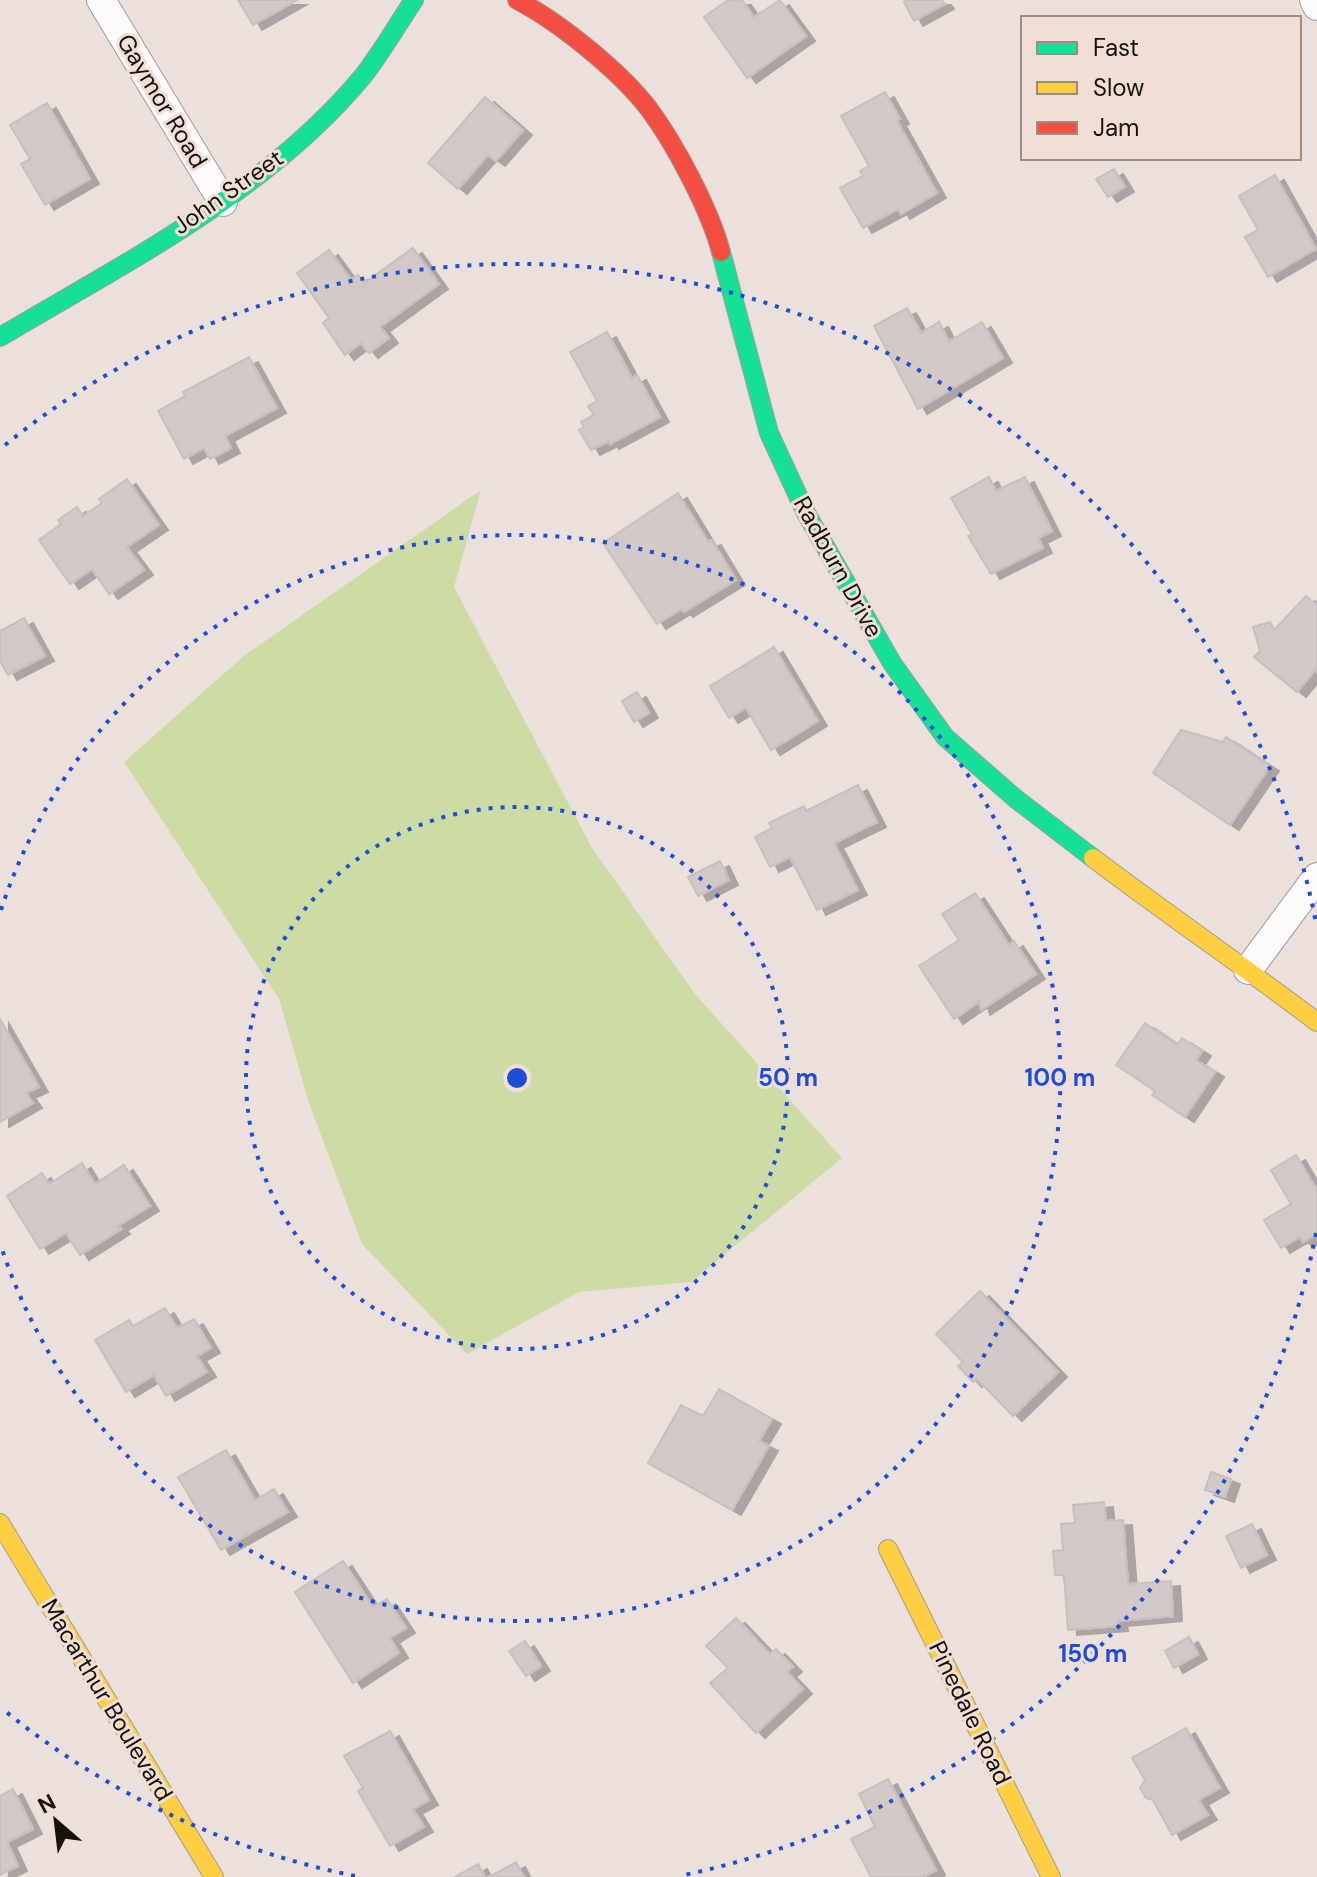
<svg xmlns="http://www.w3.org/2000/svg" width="1317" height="1877" font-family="'DM Sans',sans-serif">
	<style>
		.green { fill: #cddca4 }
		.building { fill: #d3c9c6; stroke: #c9c0bd; stroke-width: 2; filter: url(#shadow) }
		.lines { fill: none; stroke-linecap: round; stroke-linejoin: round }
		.street-casing { stroke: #a49c98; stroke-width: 30 }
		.fast-casing { stroke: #a49c98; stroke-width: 20 }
		.slow-casing { stroke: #a49c98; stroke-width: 20 }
		.jam-casing { stroke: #a49c98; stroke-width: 20 }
		.street { stroke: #fcfafa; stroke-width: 28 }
		.fast { stroke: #16e098; stroke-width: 18 }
		.slow { stroke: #ffcf43; stroke-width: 18 }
		.jam { stroke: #f24e42; stroke-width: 18 }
		.ring { fill: none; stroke: #1d4ed8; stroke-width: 4; stroke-dasharray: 4 8 }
		.labels { text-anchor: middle; stroke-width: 6; stroke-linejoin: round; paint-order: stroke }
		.street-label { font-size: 24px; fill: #18120f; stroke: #f1ded5 }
		.centre { fill: #1d4ed8; stroke: #f1ded5; stroke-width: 4 }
		.ring-label { font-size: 24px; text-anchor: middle; font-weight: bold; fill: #1d4ed8; stroke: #f1ded5; stroke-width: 6; stroke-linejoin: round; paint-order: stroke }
	</style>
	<defs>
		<filter id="shadow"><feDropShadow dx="9" dy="5" stdDeviation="0" flood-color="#0004"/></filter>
	</defs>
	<rect width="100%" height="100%" fill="#ebe0db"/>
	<path class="green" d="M 481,490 L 454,587 L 592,848 L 695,994 L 842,1158 L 691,1282 L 579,1292 L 467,1354 L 362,1244 L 309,1103 L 279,999 L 124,762 L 245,655 Z"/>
	<path class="building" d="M 238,0 L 297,0 L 253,25 Z
		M 728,0 L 742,0 L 754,17 L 780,0 L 806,36 L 747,78 L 704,17 Z
		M 907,0 L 942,0 L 945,4 L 914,21 L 904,2 Z
		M 885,92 L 900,119 L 897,121 L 937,193 L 901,214 L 898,209 L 863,228 L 840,188 L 863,176 L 860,171 L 869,166 L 841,116 Z
		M 485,97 L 523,130 L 496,161 L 488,155 L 458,189 L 428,163 Z
		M 47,103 L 90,179 L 45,205 L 21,164 L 30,159 L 10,125 Z
		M 1114,169 L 1125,187 L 1108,197 L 1096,179 Z
		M 1275,175 L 1316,249 L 1268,277 L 1245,237 L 1258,230 L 1239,196 Z
		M 413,248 L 439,284 L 380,327 L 389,338 L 369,353 L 361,343 L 345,355 L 323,323 L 329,318 L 297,273 L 329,250 L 351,280 L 358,275 L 364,283 Z
		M 907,308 L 921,333 L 939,322 L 949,341 L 982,322 L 1003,358 L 918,409 L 874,326 Z
		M 607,332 L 632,378 L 637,375 L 660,417 L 610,444 L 609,441 L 591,450 L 579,430 L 584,427 L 581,422 L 594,415 L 588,406 L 597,401 L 570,352 Z
		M 249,357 L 277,408 L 225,436 L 231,448 L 210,459 L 204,448 L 184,459 L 158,411 L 185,396 L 183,392 Z
		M 989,477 L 996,491 L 1025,477 L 1052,531 L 1038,538 L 1043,548 L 991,574 L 968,536 L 972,534 L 951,498 Z
		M 127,479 L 159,525 L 127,547 L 144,570 L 109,594 L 92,569 L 70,584 L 39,540 L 61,524 L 58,520 L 77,507 L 83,516 L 102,503 L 99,499 Z
		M 678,493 L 708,542 L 712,540 L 736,580 L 684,612 L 682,609 L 657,624 L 603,543 Z
		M 1306,596 L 1317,605 L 1317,672 L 1315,670 L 1297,692 L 1254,657 L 1260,651 L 1253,627 L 1270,622 L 1274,630 Z
		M 24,618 L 45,656 L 8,675 L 0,661 L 0,631 Z
		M 774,647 L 818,721 L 771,750 L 746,708 L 729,718 L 710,686 Z
		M 637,692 L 649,713 L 634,722 L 622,701 Z
		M 1181,730 L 1223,742 L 1226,737 L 1270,766 L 1230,825 L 1153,773 Z
		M 858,785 L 877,822 L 834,843 L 858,890 L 817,910 L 790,857 L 770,867 L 755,837 L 772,828 L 769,823 L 804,806 L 806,811 Z
		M 720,861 L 729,880 L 698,896 L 688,877 Z
		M 975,893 L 1009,945 L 1014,941 L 1036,974 L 981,1010 L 979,1002 L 954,1019 L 919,966 L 959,940 L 942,914 Z
		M 0,1019 L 39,1087 L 26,1093 L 33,1103 L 0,1122 Z
		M 1145,1023 L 1177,1045 L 1182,1038 L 1202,1051 L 1196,1060 L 1215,1072 L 1185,1117 L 1152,1095 L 1155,1091 L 1116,1065 Z
		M 1296,1155 L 1317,1190 L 1317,1234 L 1303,1242 L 1300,1237 L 1281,1248 L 1264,1220 L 1291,1204 L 1271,1170 Z
		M 82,1163 L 95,1184 L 124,1165 L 150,1206 L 118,1226 L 121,1229 L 80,1255 L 66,1233 L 40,1249 L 7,1196 L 42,1173 L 49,1184 Z
		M 980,1291 L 1058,1372 L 1013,1416 L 977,1379 L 973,1382 L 958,1366 L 963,1362 L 936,1334 Z
		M 165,1308 L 177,1328 L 194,1319 L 211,1348 L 197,1356 L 207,1372 L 166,1396 L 154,1375 L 126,1392 L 95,1340 L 129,1320 L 133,1326 Z
		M 719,1389 L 772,1419 L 759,1441 L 769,1446 L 732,1510 L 648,1463 L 681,1405 L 703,1416 Z
		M 226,1450 L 255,1500 L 274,1489 L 288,1512 L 221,1550 L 178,1477 Z
		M 1211,1472 L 1231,1479 L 1225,1497 L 1205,1490 Z
		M 1104,1502 L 1106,1521 L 1123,1520 L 1128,1584 L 1171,1581 L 1173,1616 L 1118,1621 L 1119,1626 L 1068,1630 L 1064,1575 L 1055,1575 L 1053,1551 L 1063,1550 L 1061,1524 L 1075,1523 L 1073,1505 Z
		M 1252,1524 L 1267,1555 L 1241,1568 L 1226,1536 Z
		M 343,1561 L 373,1607 L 387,1599 L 406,1628 L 390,1638 L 399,1653 L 353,1683 L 295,1592 Z
		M 736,1618 L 770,1654 L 776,1649 L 793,1667 L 787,1672 L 803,1689 L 756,1733 L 710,1683 L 728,1668 L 706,1646 Z
		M 1189,1637 L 1198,1654 L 1174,1668 L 1165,1651 Z
		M 525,1641 L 541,1666 L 526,1676 L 509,1651 Z
		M 1186,1728 L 1220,1788 L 1199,1800 L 1208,1815 L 1172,1835 L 1153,1800 L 1146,1798 L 1140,1788 L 1145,1780 L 1132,1758 Z
		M 390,1731 L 429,1800 L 413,1809 L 424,1827 L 390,1846 L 358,1791 L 363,1788 L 344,1756 Z
		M 888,1779 L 936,1870 L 923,1877 L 871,1877 L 851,1839 L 875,1827 L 859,1794 Z
		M 13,1789 L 33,1829 L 7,1842 L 18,1866 L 0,1875 L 0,1796 Z
		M 516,1862 L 524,1877 L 489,1877 Z
		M 478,1864 L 485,1877 L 455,1877 Z"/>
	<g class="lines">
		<g class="street-casing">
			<path id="street" d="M 101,0 L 223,202
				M 1314,0 L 1317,6
				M 1248,970 L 1317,877"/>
		</g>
		<g class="fast-casing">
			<path id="fast" d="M 721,252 L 769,433 L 806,513 L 892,663 L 945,737 L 1016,799 L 1093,858
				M 0,337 C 126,262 268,191 363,76 C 382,52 397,25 414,0"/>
		</g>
		<g class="slow-casing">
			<path id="slow" d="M 1093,858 C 1167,914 1243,966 1317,1022
				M 0,1523 L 214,1877
				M 888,1549 L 1051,1877"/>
		</g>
		<g class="jam-casing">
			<path id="jam" d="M 517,0 C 559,22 620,71 649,109 C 675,144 710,210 721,252"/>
		</g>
		<use href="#street" class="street"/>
		<use href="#fast" class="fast"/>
		<use href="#slow" class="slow"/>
		<use href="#jam" class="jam"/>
	</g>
	<g class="ring">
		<circle cx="517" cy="1078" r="271"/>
		<path d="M1 910A543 543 0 1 1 1 1246"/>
		<path d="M1316 1233A814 814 0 0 1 679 1876M355 1876A814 814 0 0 1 5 1711M5 445A814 814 0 0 1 1316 923"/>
	</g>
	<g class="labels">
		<g class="street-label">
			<text transform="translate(162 101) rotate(59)" y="8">Gaymor Road</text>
			<text transform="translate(228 192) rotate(-35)" y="8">John Street</text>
			<text transform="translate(838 567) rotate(61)" y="8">Radburn Drive</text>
			<text transform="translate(107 1700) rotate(59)" y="8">Macarthur Boulevard</text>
			<text transform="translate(970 1713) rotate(64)" y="8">Pinedale Road</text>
		</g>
	</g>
	<circle cx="517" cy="1078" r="12" class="centre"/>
	<g class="ring-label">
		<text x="788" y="1086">50 m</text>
		<text x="1060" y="1086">100 m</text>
		<text x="1093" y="1662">150 m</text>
	</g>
	<rect x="1021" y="16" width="280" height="144" fill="#f1ded5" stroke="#9a8c86" stroke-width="2"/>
	<rect x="1037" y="42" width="40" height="12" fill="#16e098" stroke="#9a8c86" stroke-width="2"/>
	<text x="1093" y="56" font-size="24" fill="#18120f">Fast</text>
	<rect x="1037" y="82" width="40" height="12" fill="#ffcf43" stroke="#9a8c86" stroke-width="2"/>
	<text x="1093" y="96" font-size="24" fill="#18120f">Slow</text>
	<rect x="1037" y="122" width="40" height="12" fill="#f24e42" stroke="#9a8c86" stroke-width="2"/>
	<text x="1093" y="136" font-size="24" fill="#18120f">Jam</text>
	<g transform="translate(56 1821) rotate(332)" stroke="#f1ded5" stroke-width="6" paint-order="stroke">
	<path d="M0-6L14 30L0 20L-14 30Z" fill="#18120f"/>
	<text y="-12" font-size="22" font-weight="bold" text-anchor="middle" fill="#18120f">N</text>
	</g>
</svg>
